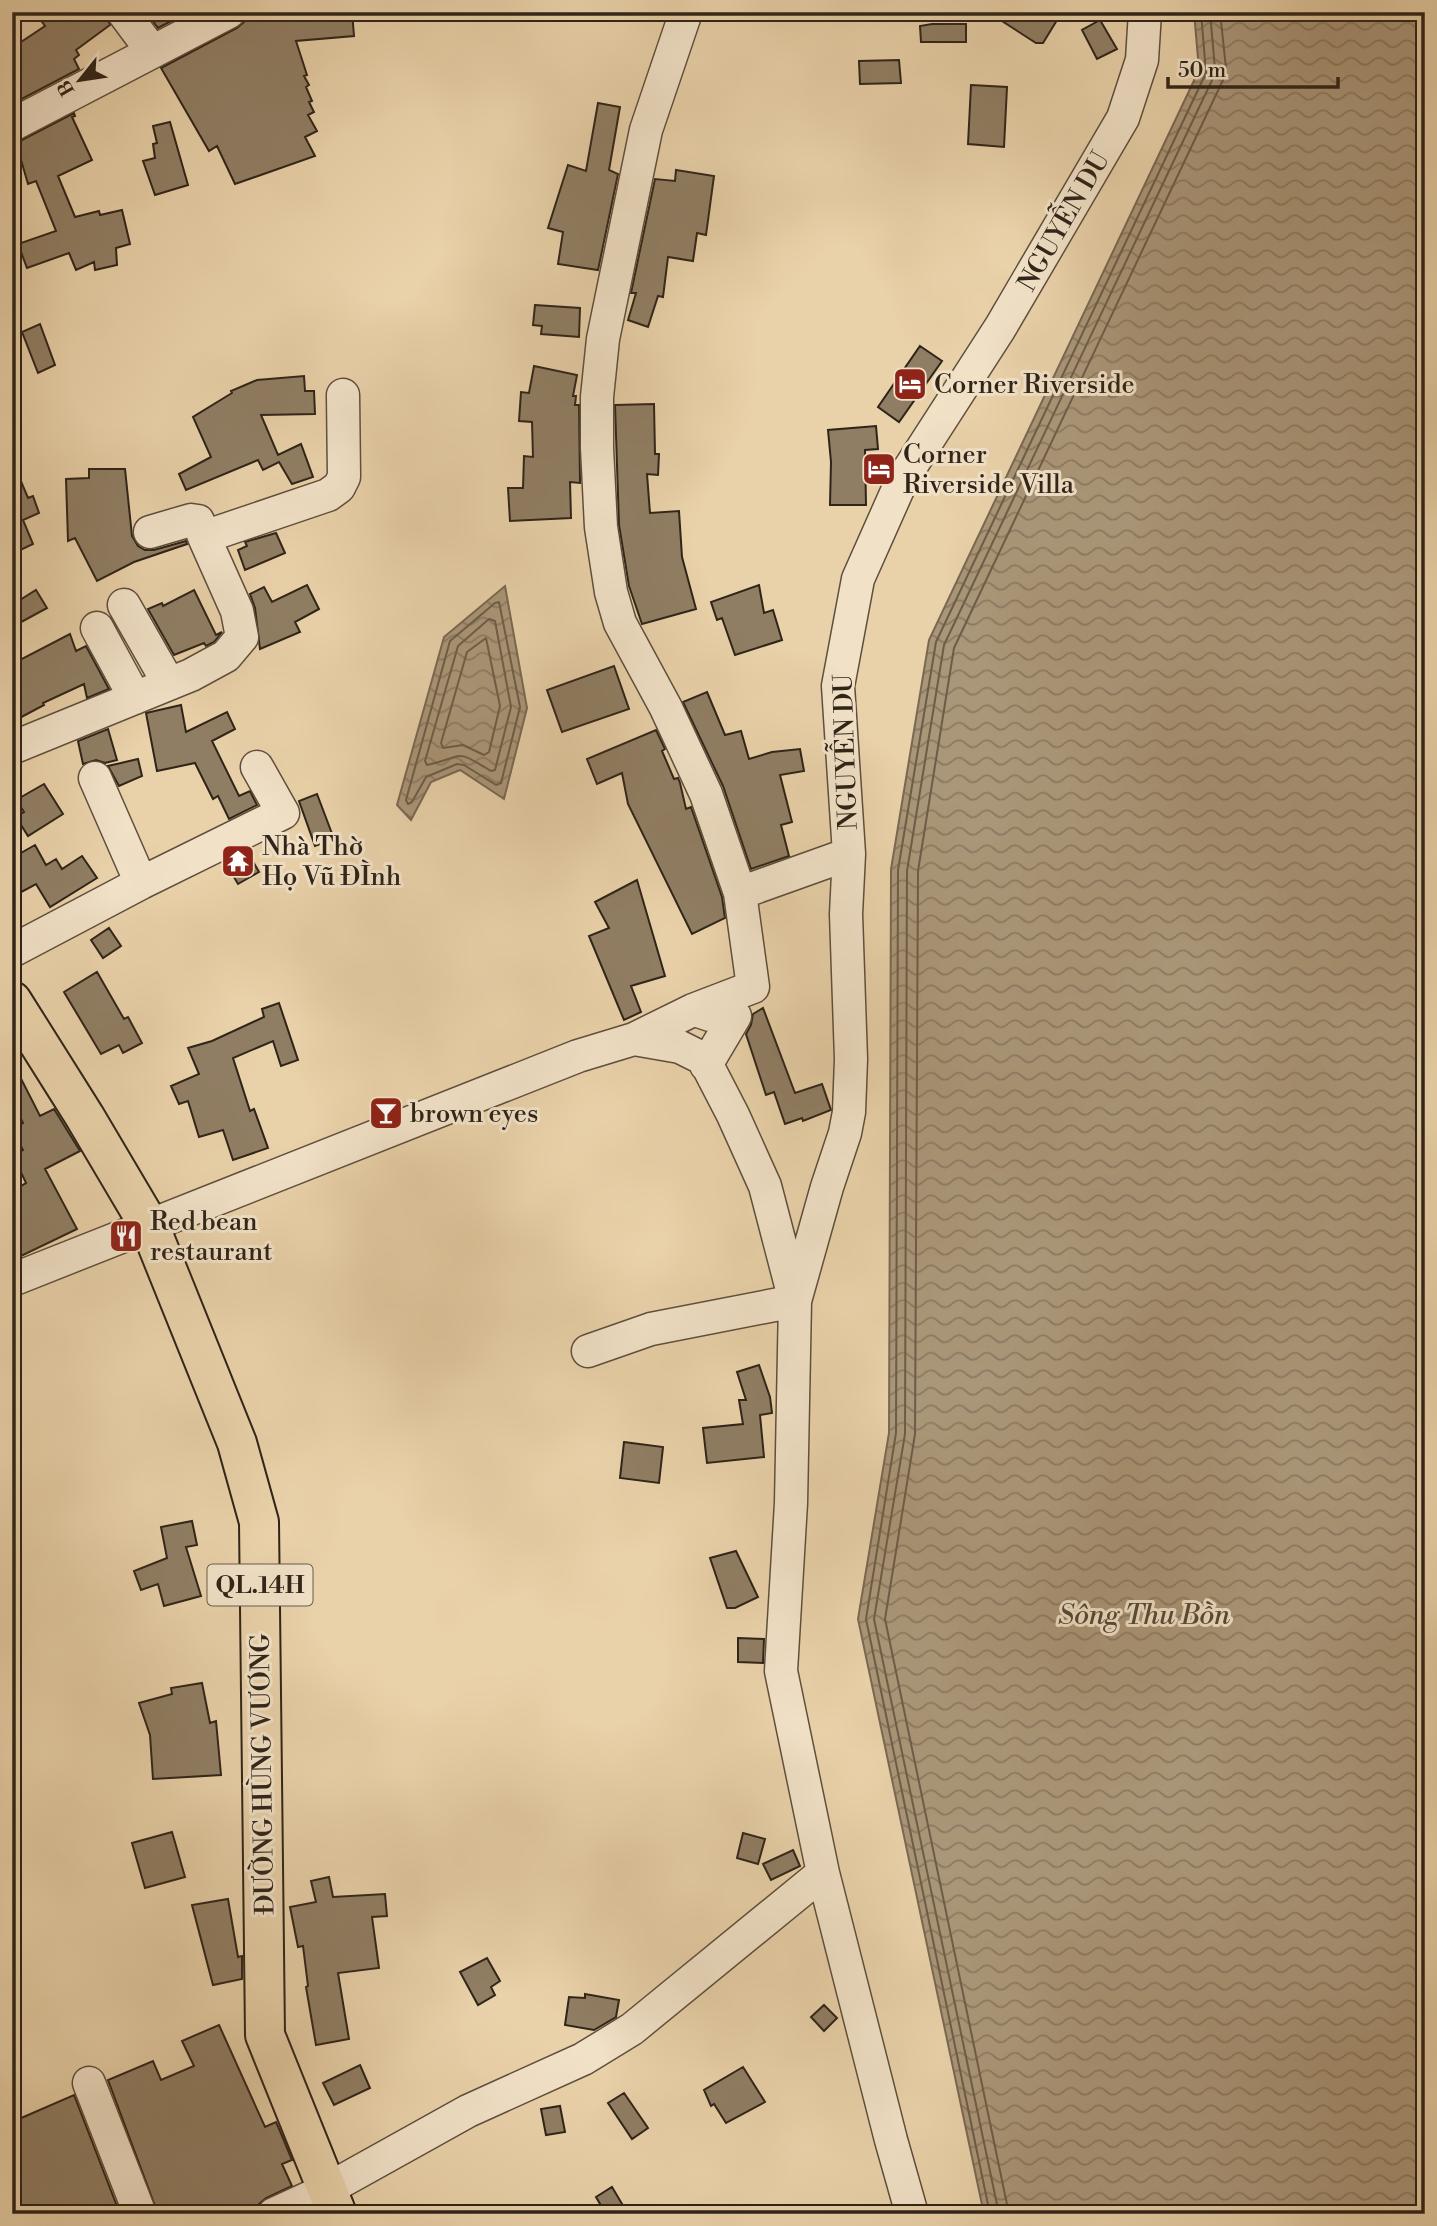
<svg xmlns="http://www.w3.org/2000/svg" width="1437" height="2226" font-family="'Libre Bodoni',serif">
	<style>
		.water { fill: url(#water-waves); stroke: #796852; stroke-width: 2 }
		.lines { fill: none; stroke-linecap: round; stroke-linejoin: round }
		.shore { stroke: #6c5d48; stroke-width: 2 }
		.building { fill: #907e64; stroke: #2f2419; stroke-width: 2 }
		.minor-casing { stroke: #5e4f3d; stroke-width: 35 }
		.major-casing { stroke: #2f2419; stroke-width: 42 }
		.minor { stroke: #f1e1c7; stroke-width: 32 }
		.major { stroke: #e9d1a9; stroke-width: 38 }
		.labels { text-anchor: middle; stroke-width: 6; stroke-linejoin: round; paint-order: stroke }
		.shield { fill: #f1e1c7; stroke: #695d4d; stroke-width: 2 }
		.shield-label { font-size: 24px; font-weight: bold; fill: #2f2419 }
		.street-label { font-size: 26px; fill: #2f2419; stroke: #f1e1c7 }
		.poi-label { font-size: 26px; fill: #2f2419; stroke: #f1e1c7; text-anchor: start }
		.water-label { font-size: 28px; font-style: italic; fill: #544636; stroke: #f1e1c7 }
	</style>
	<defs>
		<pattern id="water-waves" width="16" height="10" patternUnits="userSpaceOnUse" patternTransform="scale(1.75)"><rect width="16" height="10" fill="#aa9678"/><path d="M0 5q4-4 8 0t8 0" fill="none" stroke="#8b7a62"/></pattern>
	</defs>
	<rect width="100%" height="100%" fill="#e9d1a9"/>
	<filter id="stains"><feTurbulence type="fractalNoise" baseFrequency=".00286" numOctaves="4"/><feColorMatrix values="0 0 0 0 .2 0 0 0 0 .09 0 0 0 0 .02 0 0 0 .5 -.17"/></filter>
	<radialGradient id="worn" r=".72"><stop offset=".6" stop-color="#630" stop-opacity="0"/><stop offset="1" stop-color="#630" stop-opacity=".3"/></radialGradient>
	<path class="water" d="M 1194,12 L 1425,12 L 1425,2214 L 984,2214 L 858,1619 L 889,1433 L 891,869 L 929,640 L 1199,70 Z
		M 505,586 L 527,708 L 504,799 L 460,770 L 431,782 L 411,820 L 397,805 L 444,637 Z"/>
	<g class="lines">
		<path class="shore" d="M 499,602 L 520,707 L 501,783 L 496,785 L 464,765 L 457,764 L 426,777 L 412,802 L 408,804 L 406,800 L 450,641 L 495,603 Z
			M 489,619 L 495,621 L 511,707 L 495,770 L 491,771 C 452,747 466,757 427,765 L 425,761 L 458,646 Z
			M 486,638 L 500,706 L 489,752 L 484,755 L 463,745 L 443,748 L 441,743 L 467,652 Z
			M 990,2214 L 866,1619 L 896,1433 L 898,870 L 936,642 L 1206,73 L 1201,12
			M 999,2214 L 874,1619 L 905,1434 L 907,871 L 944,645 L 1214,76 L 1215,69 L 1210,12
			M 1009,2214 L 885,1619 L 915,1434 L 918,871 L 954,648 L 1223,80 L 1226,68 L 1220,12"/>
	</g>
	<path class="building" d="M 50,12 L 105,12 L 110,25 L 76,50 L 79,55 L 74,59 L 79,69 L 16,102 L 12,97 L 12,48 L 45,26 L 40,19 Z
		M 146,12 L 186,12 L 187,13 L 158,28 Z
		M 248,12 L 352,12 L 354,36 L 296,41 L 307,75 L 304,76 L 309,85 L 306,87 L 312,101 L 309,102 L 314,112 L 308,115 L 317,131 L 305,137 L 315,156 L 235,184 L 217,146 L 209,151 L 161,68 L 237,28 L 244,22 Z
		M 988,12 L 1062,12 L 1043,43 L 1036,43 Z
		M 1100,20 L 1117,49 L 1097,59 L 1082,30 Z
		M 932,24 L 966,24 L 966,42 L 921,42 L 920,26 Z
		M 899,60 L 901,83 L 860,84 L 859,61 Z
		M 971,85 L 1007,87 L 1004,147 L 968,144 Z
		M 598,103 L 620,107 L 609,170 L 618,174 L 598,270 L 558,264 L 563,232 L 548,228 L 568,165 L 586,171 Z
		M 74,113 L 75,116 L 72,117 L 92,160 L 58,176 L 75,217 L 99,211 L 100,215 L 122,210 L 130,244 L 116,248 L 117,265 L 95,270 L 94,262 L 76,270 L 69,253 L 27,268 L 18,244 L 56,231 L 36,181 L 28,184 L 17,146 L 20,145 L 18,142 Z
		M 170,122 L 188,185 L 155,195 L 143,161 L 155,158 L 153,144 L 157,143 L 153,126 Z
		M 676,170 L 714,176 L 706,235 L 697,233 L 693,261 L 668,257 L 663,297 L 658,296 L 648,327 L 628,320 L 636,293 L 631,293 L 655,179 L 675,181 Z
		M 535,305 L 580,308 L 579,337 L 541,334 L 542,326 L 533,325 Z
		M 40,324 L 55,365 L 38,373 L 22,332 Z
		M 920,346 L 942,361 L 899,422 L 878,407 Z
		M 534,366 L 577,375 L 573,396 L 576,396 L 575,405 L 579,405 L 580,483 L 570,482 L 571,518 L 510,521 L 508,488 L 523,488 L 524,456 L 533,457 L 532,422 L 519,421 L 521,392 L 529,393 Z
		M 304,376 L 305,391 L 314,391 L 315,414 L 261,415 L 278,455 L 301,444 L 313,477 L 292,484 L 279,462 L 263,470 L 258,460 L 186,490 L 179,474 L 211,457 L 193,417 L 232,393 L 231,391 L 257,380 Z
		M 654,404 L 655,454 L 659,454 L 658,475 L 647,474 L 650,513 L 679,511 L 682,557 L 696,609 L 642,624 L 629,586 L 619,525 L 615,405 Z
		M 876,426 L 878,449 L 865,450 L 866,505 L 830,505 L 831,462 L 828,430 Z
		M 12,460 L 28,498 L 33,496 L 39,513 L 23,520 L 33,544 L 12,554 Z
		M 89,469 L 125,469 L 132,536 L 138,546 L 145,550 L 154,550 L 186,541 L 187,544 L 134,562 L 97,581 L 75,538 L 68,541 L 66,479 L 89,478 Z
		M 276,533 L 285,553 L 245,570 L 238,550 L 247,546 L 245,542 Z
		M 307,585 L 319,609 L 295,622 L 300,632 L 260,649 L 255,608 L 250,594 L 264,587 L 272,602 Z
		M 759,585 L 764,613 L 773,610 L 782,640 L 735,655 L 722,618 L 717,620 L 711,602 Z
		M 36,590 L 47,608 L 12,627 L 12,605 Z
		M 194,590 L 216,635 L 222,632 L 214,642 L 206,646 L 204,643 L 174,655 L 148,609 L 162,603 L 163,606 Z
		M 70,634 L 76,651 L 86,646 L 109,689 L 87,698 L 84,684 L 43,703 L 44,705 L 12,722 L 12,664 Z
		M 614,666 L 629,709 L 562,732 L 547,690 Z
		M 707,692 L 725,735 L 741,731 L 749,759 L 772,752 L 800,749 L 804,771 L 780,775 L 792,822 L 781,825 L 789,856 L 751,869 L 723,786 L 683,702 Z
		M 181,705 L 186,732 L 227,712 L 235,729 L 212,741 L 239,796 L 250,791 L 257,805 L 229,819 L 218,796 L 213,799 L 195,763 L 157,771 L 146,713 Z
		M 108,729 L 117,760 L 105,763 L 96,760 L 83,764 L 78,741 Z
		M 656,730 L 665,749 L 662,751 L 674,779 L 678,778 L 680,783 L 686,809 L 691,807 L 722,897 L 725,918 L 692,934 L 628,804 L 622,773 L 597,784 L 587,759 Z
		M 138,759 L 142,776 L 119,786 L 108,766 Z
		M 44,784 L 63,814 L 28,836 L 16,817 L 24,812 L 16,800 Z
		M 317,794 L 334,839 L 315,846 L 299,801 Z
		M 35,845 L 46,865 L 56,859 L 62,869 L 82,856 L 97,878 L 50,907 L 36,884 L 12,897 L 12,858 Z
		M 247,851 L 259,872 L 238,884 L 225,862 Z
		M 637,880 L 665,976 L 631,986 L 641,1012 L 624,1020 L 589,936 L 609,928 L 595,902 Z
		M 109,928 L 121,946 L 103,958 L 91,940 Z
		M 97,972 L 124,1019 L 128,1017 L 142,1043 L 123,1053 L 119,1045 L 101,1054 L 64,992 Z
		M 279,1003 L 298,1060 L 281,1066 L 273,1041 L 233,1058 L 250,1111 L 254,1109 L 268,1148 L 233,1160 L 223,1130 L 199,1137 L 188,1101 L 179,1104 L 171,1086 L 199,1074 L 188,1048 L 212,1041 L 264,1017 L 262,1009 Z
		M 763,1008 L 795,1093 L 822,1084 L 831,1110 L 803,1121 L 802,1118 L 785,1124 L 774,1092 L 766,1095 L 746,1034 L 751,1025 L 753,1014 Z
		M 12,1061 L 40,1116 L 54,1109 L 80,1151 L 45,1169 L 77,1229 L 19,1257 L 12,1245 L 12,1191 L 26,1183 L 13,1155 L 23,1150 L 12,1129 L 23,1123 L 12,1101 Z
		M 759,1365 L 770,1397 L 772,1413 L 760,1415 L 764,1457 L 707,1463 L 703,1428 L 743,1424 L 739,1400 L 746,1400 L 737,1372 Z
		M 624,1442 L 663,1447 L 659,1483 L 620,1478 Z
		M 192,1521 L 197,1545 L 186,1547 L 201,1596 L 164,1606 L 158,1584 L 141,1590 L 134,1571 L 167,1558 L 161,1527 Z
		M 736,1551 L 758,1597 L 735,1608 L 727,1608 L 710,1558 Z
		M 738,1638 L 764,1639 L 763,1663 L 738,1662 Z
		M 202,1683 L 210,1723 L 216,1721 L 221,1775 L 153,1779 L 150,1735 L 139,1703 L 172,1694 L 171,1688 Z
		M 172,1832 L 185,1877 L 145,1888 L 132,1843 Z
		M 743,1833 L 765,1839 L 758,1864 L 737,1858 Z
		M 793,1850 L 800,1866 L 771,1880 L 763,1864 Z
		M 329,1877 L 333,1897 L 385,1894 L 387,1916 L 372,1917 L 379,1968 L 338,1973 L 349,2039 L 316,2045 L 306,1987 L 308,1986 L 303,1946 L 298,1947 L 290,1907 L 316,1902 L 311,1881 Z
		M 228,1899 L 238,1957 L 242,1956 L 242,1979 L 213,1985 L 192,1905 Z
		M 487,1958 L 500,1981 L 491,1987 L 495,1995 L 478,2005 L 460,1972 Z
		M 585,1994 L 619,2000 L 616,2017 L 594,2030 L 565,2025 L 569,1997 L 585,1998 Z
		M 824,2005 L 837,2018 L 824,2031 L 811,2017 Z
		M 219,2025 L 265,2127 L 276,2122 L 280,2131 L 292,2160 L 282,2164 L 292,2186 L 266,2198 L 259,2204 L 256,2214 L 158,2214 L 108,2080 L 153,2061 L 161,2080 L 194,2066 L 182,2041 Z
		M 360,2065 L 370,2088 L 334,2105 L 323,2083 Z
		M 743,2067 L 765,2102 L 726,2123 L 714,2104 L 711,2106 L 704,2090 Z
		M 624,2093 L 648,2128 L 632,2139 L 608,2103 Z
		M 74,2095 L 120,2214 L 12,2214 L 12,2122 Z
		M 560,2106 L 565,2132 L 546,2135 L 541,2109 Z
		M 612,2187 L 628,2214 L 606,2214 L 596,2197 Z"/>
	<g class="lines">
		<g class="minor-casing">
			<path id="minor" d="M 123,12 L 152,51
				M 686,12 L 646,130 L 603,339 L 597,397 L 597,448 L 601,527 L 611,592 L 620,623 L 666,708 L 706,794 L 740,893
				M 12,125 L 229,12
				M 150,532 L 191,520 L 198,521 L 204,537
				M 124,605 L 169,684
				M 97,628 L 135,698
				M 12,748 L 191,675 L 226,656 L 242,637 L 237,611 L 204,537 L 328,495 L 339,487 L 344,477 L 343,395
				M 141,883 L 283,813 L 257,767
				M 12,951 L 141,883 L 95,778
				M 695,1010 L 710,1015 L 735,1016 L 706,1065
				M 634,1039 L 680,1047 L 704,1059 L 733,1115 L 765,1186 L 795,1301 L 791,1503 L 781,1671 L 823,1873 L 891,2140 L 912,2214
				M 12,1280 L 578,1056 L 634,1039 L 693,1010 L 753,987 L 740,893 L 849,854 L 838,686 L 858,579 L 902,480 L 1000,328 L 1123,118 L 1142,60 L 1145,12
				M 588,1351 L 651,1329 L 795,1301 L 827,1187 L 845,1133 L 849,1112 L 851,1059 L 846,914 L 849,854
				M 89,2083 L 140,2214
				M 274,2214 L 326,2190 L 468,2111 L 583,2059 L 632,2029 L 823,1873"/>
		</g>
		<g class="major-casing">
			<path id="major" d="M 12,1001 L 85,1117 L 150,1227 L 237,1443 L 259,1522 L 265,2035 L 337,2214"/>
		</g>
		<use href="#minor" class="minor"/>
		<use href="#major" class="major"/>
	</g>
	<defs>
		<g id="hotel-square" transform="scale(1.75)"><rect x="-9" y="-9" width="18" height="18" rx="4" fill="#8f2418" stroke="#f1e1c7"/><path d="M-6-4.5h1.5V1H6V5H4.5V3h-9V5H-6ZM-4 0a1.8 1.8 0 1 1 3.6 0ZM.5 0V-2.5h3Q6-2.5 6 0Z" fill="#fff"/></g>
		<g id="temple-square" transform="scale(1.75)"><rect x="-9" y="-9" width="18" height="18" rx="4" fill="#8f2418" stroke="#f1e1c7"/><path d="M0-6L5-2H3V0L6.5 2.5H4V6H1.5V3h-3V6H-4V2.5H-6.5L-3 0V-2H-5Z" fill="#fff"/></g>
		<g id="bar-square" transform="scale(1.75)"><rect x="-9" y="-9" width="18" height="18" rx="4" fill="#8f2418" stroke="#f1e1c7"/><path d="M-6-5H6L.8 .8V4.5H3.5V6h-7V4.5H-.8V.8Z" fill="#fff"/></g>
		<g id="restaurant-square" transform="scale(1.75)"><rect x="-9" y="-9" width="18" height="18" rx="4" fill="#8f2418" stroke="#f1e1c7"/><path d="M-5-6h1v4h1v-4h1v4h1v-4h1v5L-1.5 .5V6h-2V.5L-5-1ZM5-6V6H3V1.5H1.5Q1.5-4 5-6Z" fill="#fff"/></g>
	</defs>
	<g fill-rule="evenodd">
		<use href="#hotel-square" x="910" y="384"/>
		<use href="#hotel-square" x="879" y="469"/>
		<use href="#temple-square" x="238" y="861"/>
		<use href="#bar-square" x="386" y="1113"/>
		<use href="#restaurant-square" x="126" y="1236"/>
	</g>
	<g class="labels">
		<rect class="shield" x="207.5" y="1564.5" width="105" height="41" rx="5"/>
		<g class="shield-label">
			<text x="260" y="1593">QL.14H</text>
		</g>
		<g class="street-label">
			<text transform="translate(1063 221) rotate(-60)" y="9">NGUYỄN DU</text>
			<text transform="translate(845 752) rotate(-92)" y="9">NGUYỄN DU</text>
			<text transform="translate(262 1774) rotate(-91)" y="9">ĐƯỜNG HÙNG VƯƠNG</text>
		</g>
		<g class="poi-label">
			<text x="934" y="393">Corner Riverside</text>
			<text x="903" y="463">Corner<tspan x="903" dy="30">Riverside Villa</tspan></text>
			<text x="262" y="855">Nhà Thờ<tspan x="262" dy="30">Họ Vũ ĐÌnh</tspan></text>
			<text x="410" y="1122">brown eyes</text>
			<text x="150" y="1230">Red bean<tspan x="150" dy="30">restaurant</tspan></text>
		</g>
		<g class="water-label">
			<text x="1144" y="1624">Sông Thu Bồn</text>
		</g>
	</g>
	<rect width="1437" height="2226" fill="none" stroke="#e9d1a9" stroke-width="42"/>
	<rect x="14" y="14" width="1409" height="2198" fill="none" stroke="#2f2419" stroke-width="3.5"/>
	<rect x="21" y="21" width="1395" height="2184" fill="none" stroke="#2f2419" stroke-width="2"/>
	<g transform="translate(80 80) rotate(240)" stroke="#f1e1c7" stroke-width="5" paint-order="stroke">
	<path d="M0-5L12 26L0 18L-12 26Z" fill="#2f2419"/>
	<text y="-10" font-size="19" font-weight="bold" text-anchor="middle" fill="#2f2419">B</text>
	</g>
	<path d="M1168 77v10h170v-10" fill="none" stroke="#2f2419" stroke-width="3.5"/>
	<text x="1178" y="77" font-size="21" fill="#2f2419" stroke="#f1e1c7" stroke-width="5" paint-order="stroke">50 m</text>
	<rect width="100%" height="100%" filter="url(#stains)"/>
	<rect width="100%" height="100%" fill="url(#worn)"/>
</svg>
